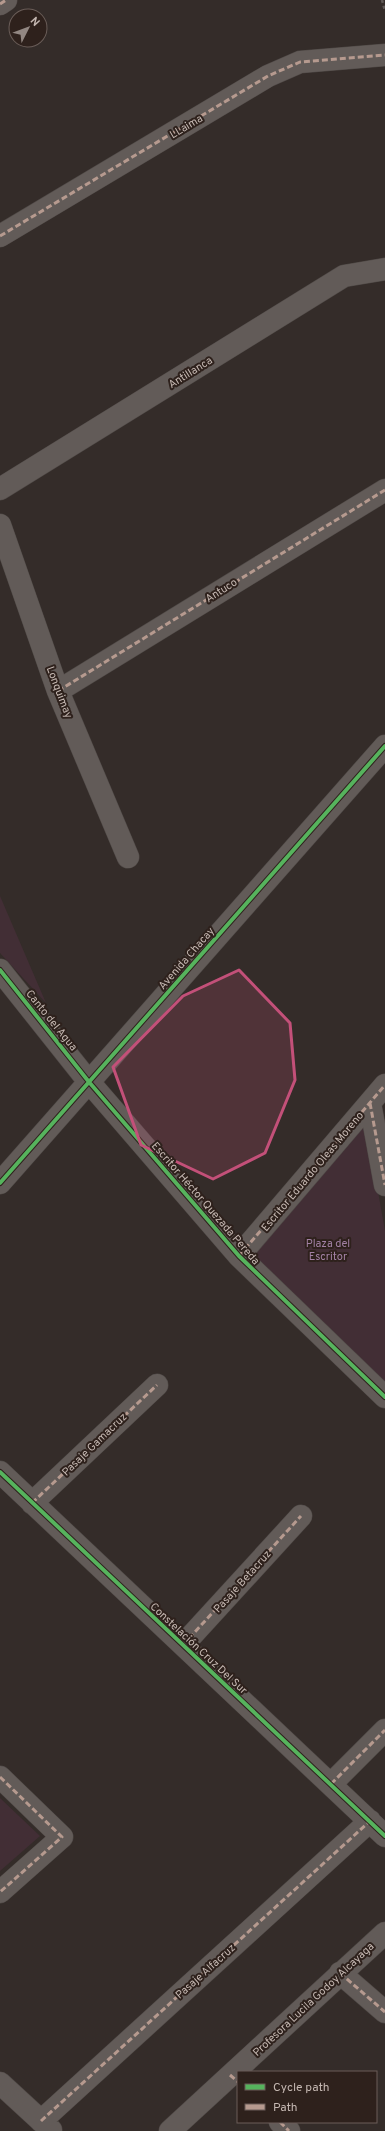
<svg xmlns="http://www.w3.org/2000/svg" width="385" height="2131" font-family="Overpass,sans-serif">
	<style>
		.green { fill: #422e35 }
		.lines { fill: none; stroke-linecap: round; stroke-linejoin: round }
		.minor-casing { stroke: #4f4946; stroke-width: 23 }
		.path { stroke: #615a58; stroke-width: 2.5; stroke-dasharray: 3 3; stroke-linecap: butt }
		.minor { stroke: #625b58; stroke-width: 22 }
		.quiet { stroke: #b69a8f; stroke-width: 3; stroke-dasharray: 6 3; stroke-linecap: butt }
		.cycleway-casing { stroke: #2e211c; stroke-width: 6 }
		.cycleway { stroke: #56b35d; stroke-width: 4 }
		.marked { fill: #c35079; fill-opacity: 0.2; stroke: #c35079; stroke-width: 3; stroke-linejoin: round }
		.labels { text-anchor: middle; stroke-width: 4; stroke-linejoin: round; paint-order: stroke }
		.street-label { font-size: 11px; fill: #c5b8b2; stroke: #2e211c }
		.park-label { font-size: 11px; fill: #a281a4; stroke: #2e211c }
	</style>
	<rect width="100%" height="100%" fill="#342c29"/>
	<path class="green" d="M 0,896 L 46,1003 L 0,953 Z
		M 365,1118 L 385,1231 L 385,1385 L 251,1253 Z
		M 0,1798 L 40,1836 L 0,1871 Z"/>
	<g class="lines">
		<g class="minor-casing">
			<path id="minor" d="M 0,4 L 6,0
				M 0,236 L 268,76 L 300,62 L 385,55
				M 0,489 L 344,276 L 385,269
				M 0,525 L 58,691 L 128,857
				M 58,691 L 385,490
				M 0,970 L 89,1082 L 239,1256 L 385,1397
				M 370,1103 L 385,1185
				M 0,1183 L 385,746
				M 239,1256 L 385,1085
				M 0,1472 L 385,1836
				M 32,1503 L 157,1385
				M 183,1645 L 301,1516
				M 0,1777 L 62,1837 L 0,1892
				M 331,1784 L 385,1730
				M 340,1973 L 385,2012
				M 0,2083 L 51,2130
				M 41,2121 L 370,1821
				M 280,2122 L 289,2131
				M 170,2131 L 385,1933"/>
		</g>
		<path class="path" d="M 382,0 L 385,11"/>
		<use href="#minor" class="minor"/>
		<path class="quiet" d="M 0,4 L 6,0
			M 0,236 L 268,76 L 300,62 L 385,55
			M 58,691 L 385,490
			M 370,1103 L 385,1185
			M 239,1256 L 385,1085
			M 32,1503 L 157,1385
			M 183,1645 L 301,1516
			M 0,1777 L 62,1837 L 0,1892
			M 331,1784 L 385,1730
			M 340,1973 L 385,2012
			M 230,2075 L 238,2082
			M 41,2121 L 370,1821
			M 280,2122 L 289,2131"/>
		<g class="cycleway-casing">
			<path id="cycleway" d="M 0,970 L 89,1082 L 239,1256 L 385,1397
				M 0,1183 L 385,746
				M 0,1472 L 385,1836"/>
		</g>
		<use href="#cycleway" class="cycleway"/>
	</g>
	<path class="marked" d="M 239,970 L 290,1023 L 295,1080 L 265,1153 L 213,1179 L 141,1145 L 113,1067 L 183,996 Z"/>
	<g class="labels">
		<g class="street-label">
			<text transform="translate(186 126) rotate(-31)" y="4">LLaima</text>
			<text transform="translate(190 372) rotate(-32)" y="4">Antillanca</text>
			<text transform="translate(221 590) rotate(-32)" y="4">Antuco</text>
			<text transform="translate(60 692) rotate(69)" y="4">Lonquimay</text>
			<text transform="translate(186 958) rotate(-49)" y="4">Avenida Chacay</text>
			<text transform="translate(52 1020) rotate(51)" y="4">Canto del Agua</text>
			<text transform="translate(312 1171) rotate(-50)" y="4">Escritor Eduardo Oleas Moreno</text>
			<text transform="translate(206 1203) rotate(49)" y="4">Escritor Héctor Quezada Pereda</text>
			<text transform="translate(94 1444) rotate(-44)" y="4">Pasaje Gamacruz</text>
			<text transform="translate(242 1581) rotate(-48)" y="4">Pasaje Betacruz</text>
			<text transform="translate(199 1648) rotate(43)" y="4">Constelación Cruz Del Sur</text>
			<text transform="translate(205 1971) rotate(-42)" y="4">Pasaje Alfacruz</text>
			<text transform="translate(313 1999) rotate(-43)" y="4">Profesora Lucila Godoy Alcayaga</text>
		</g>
		<g class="park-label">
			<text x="328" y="1247">Plaza del<tspan x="328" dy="13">Escritor</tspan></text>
		</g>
	</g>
	<rect x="237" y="2071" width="140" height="52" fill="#2e211c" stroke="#6a5d58"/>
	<rect x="245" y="2084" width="20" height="6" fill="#56b35d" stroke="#6a5d58"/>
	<text x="273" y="2091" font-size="12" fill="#c5b8b2">Cycle path</text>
	<rect x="245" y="2104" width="20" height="6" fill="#b69a8f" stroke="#6a5d58"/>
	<text x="273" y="2111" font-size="12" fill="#c5b8b2">Path</text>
	<g transform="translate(28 28) rotate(48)"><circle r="19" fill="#2e211c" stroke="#6a5d58"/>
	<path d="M0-3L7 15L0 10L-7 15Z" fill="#928782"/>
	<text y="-6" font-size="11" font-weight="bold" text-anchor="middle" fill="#c5b8b2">N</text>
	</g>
</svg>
